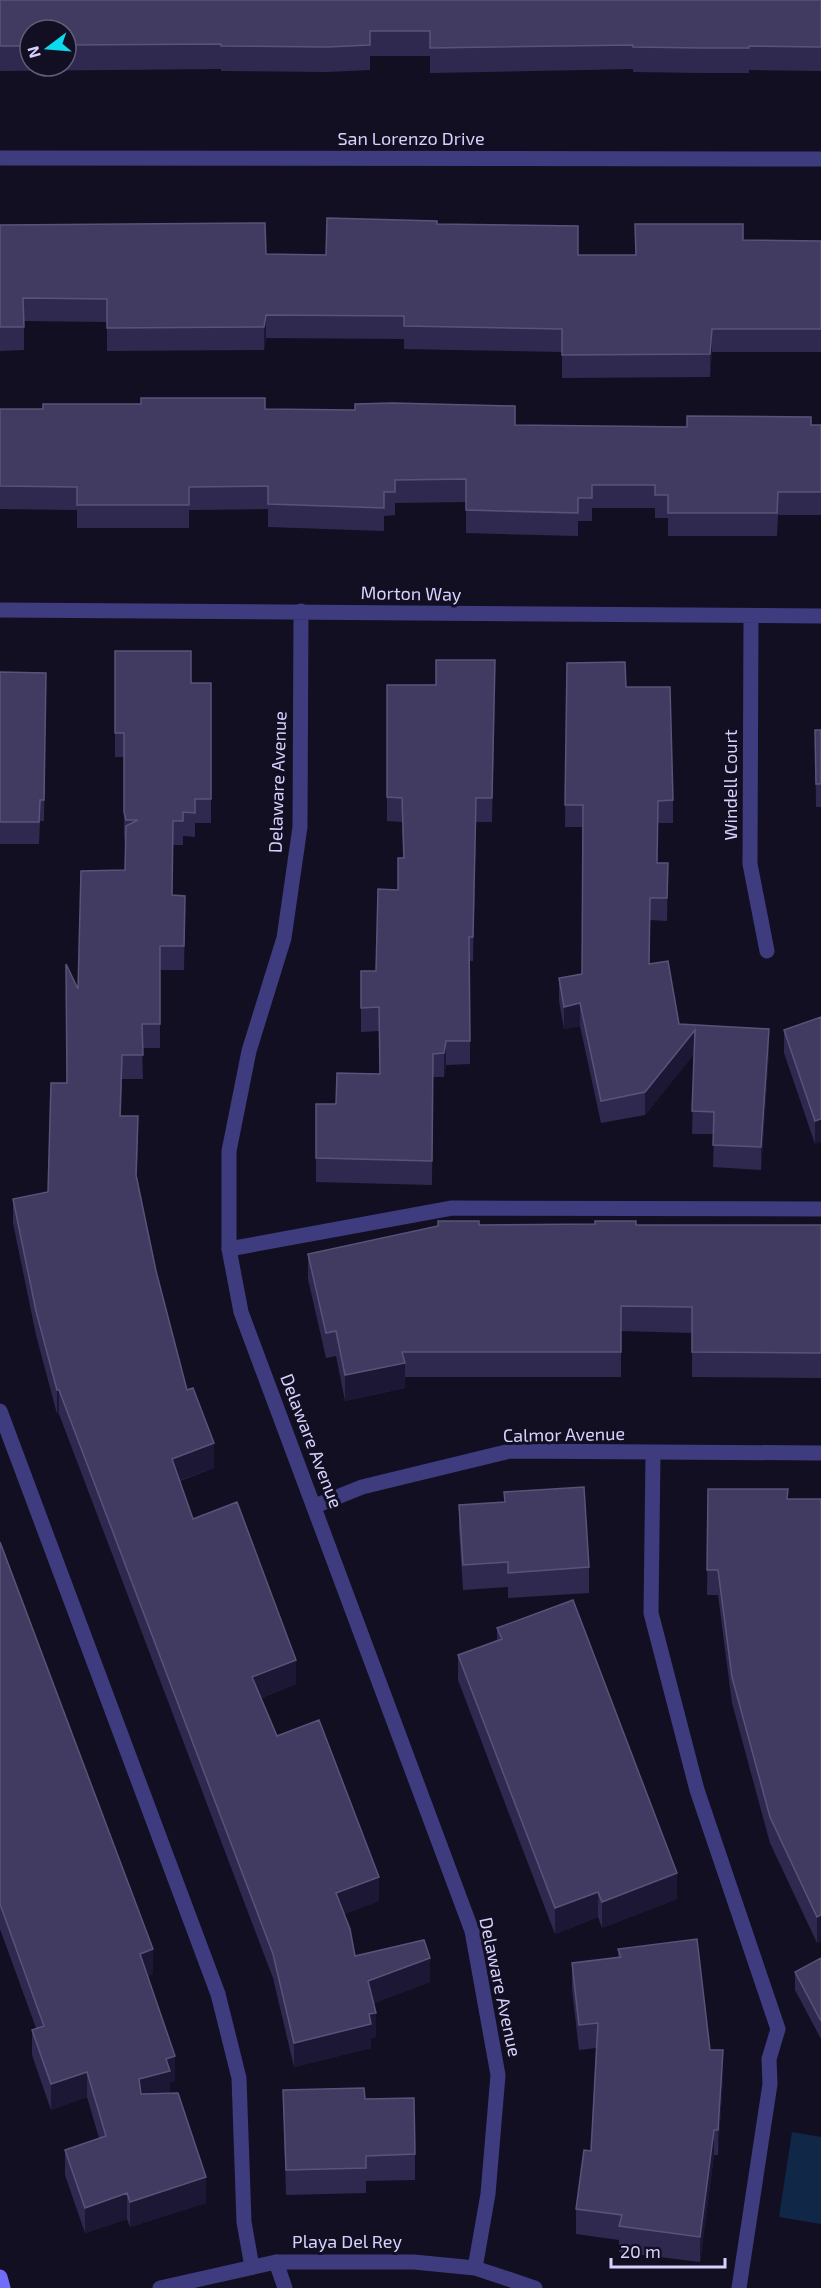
<svg xmlns="http://www.w3.org/2000/svg" width="821" height="2288" font-family="'Exo 2',sans-serif">
	<style>
		.water { fill: #112748 }
		.lines { fill: none; stroke-linecap: round; stroke-linejoin: round }
		.service { stroke: #3e3c7e; stroke-width: 15 }
		.minor { stroke: #3e3c7e; stroke-width: 15 }
		.secondary { stroke: #706df8; stroke-width: 15 }
		.wall { fill: #30294f; fill-rule: evenodd }
		.shaded-wall { fill: #1c1735 }
		.building { fill: #413b62; stroke: #59537a; stroke-width: 1.5 }
		.labels { text-anchor: middle; stroke-width: 6; stroke-linejoin: round; paint-order: stroke }
		.street-label { font-size: 18px; fill: #d6d2fd; stroke: #120f22 }
	</style>
	<rect width="100%" height="100%" fill="#120f22"/>
	<path class="water" d="M 792,2132 L 821,2137 L 821,2224 L 779,2217 Z"/>
	<g class="lines">
		<path class="service" d="M 229,1249 L 452,1208 L 821,1209
			M 0,1411 L 218,1994 L 239,2078 L 244,2222 L 252,2267
			M 653,1454 L 651,1613 L 697,1790 L 778,2029 L 769,2059 L 770,2084 L 739,2288
			M 276,2262 L 285,2288"/>
		<path class="minor" d="M 0,158 L 821,159
			M 0,610 L 821,616
			M 301,611 L 300,827 L 284,938 L 249,1051 L 229,1151 L 229,1249 L 241,1312 L 472,1931 L 498,2075 L 488,2194 L 475,2268
			M 751,617 L 750,864 L 767,951
			M 315,1506 L 362,1487 L 510,1451 L 821,1453
			M 160,2288 L 276,2262 L 414,2262 L 475,2268 L 535,2288"/>
		<path class="secondary" d="M 0,2277 L 3,2288"/>
	</g>
	<path class="wall" d="M 0,0 L 821,0 L 821,71 L 749,70 L 749,73 L 702,73 L 633,72 L 633,69 L 430,73 L 430,56 L 370,56 L 370,70 L 327,72 L 221,71 L 221,69 L 0,71 ZM 30,30 L 66,30 L 66,66 L 30,66 Z
		M 437,224 L 578,255 L 635,255 L 743,240 L 821,241 L 821,352 L 712,352 L 710,377 L 562,378 L 562,352 L 404,349 L 404,339 L 266,338 L 264,350 L 107,351 L 107,322 L 24,321 L 24,350 L 0,351 L 0,225 L 266,254 L 326,255 Z
		M 0,409 L 265,409 L 515,425 L 687,427 L 821,425 L 821,515 L 778,515 L 777,536 L 668,536 L 668,518 L 655,518 L 655,508 L 592,508 L 592,521 L 578,521 L 578,536 L 466,533 L 466,502 L 395,503 L 395,515 L 384,516 L 384,531 L 268,527 L 268,509 L 189,510 L 189,528 L 77,528 L 77,510 L 0,509 Z
		M 115,651 L 191,683 L 211,683 L 211,823 L 195,823 L 195,837 L 183,836 L 183,845 L 173,845 L 172,895 L 185,920 L 184,970 L 160,970 L 160,1048 L 142,1048 L 143,1079 L 122,1079 L 121,1116 L 138,1140 L 137,1177 L 156,1271 L 187,1390 L 214,1468 L 180,1481 L 193,1519 L 296,1684 L 261,1698 L 277,1736 L 379,1901 L 344,1914 L 355,1956 L 430,1982 L 374,2003 L 376,2037 L 371,2038 L 371,2048 L 294,2067 L 273,1978 L 59,1414 L 57,1414 L 36,1335 L 13,1223 L 13,1199 L 48,1192 L 66,1083 L 78,989 L 125,870 L 125,844 L 124,836 L 124,757 L 115,757 Z
		M 567,663 L 626,687 L 673,800 L 673,823 L 658,823 L 657,863 L 668,863 L 667,921 L 650,920 L 649,964 L 679,1024 L 769,1051 L 761,1170 L 713,1167 L 714,1134 L 692,1134 L 694,1054 L 645,1115 L 601,1123 L 580,1026 L 564,1029 L 559,1001 L 559,978 L 582,974 L 583,827 L 565,827 Z
		M 0,672 L 46,673 L 44,821 L 40,821 L 39,844 L 0,844 Z
		M 495,684 L 492,822 L 476,822 L 473,961 L 470,961 L 470,1064 L 446,1065 L 444,1077 L 433,1077 L 432,1185 L 316,1182 L 316,1104 L 336,1104 L 380,1074 L 379,1031 L 361,1032 L 361,971 L 376,971 L 398,890 L 403,858 L 402,822 L 387,821 L 387,685 Z
		M 815,730 L 821,730 L 821,807 L 816,807 Z
		M 821,1017 L 815,1144 L 784,1053 L 784,1030 Z
		M 479,1225 L 821,1225 L 821,1378 L 692,1377 L 692,1333 L 621,1331 L 621,1377 L 405,1377 L 405,1388 L 345,1401 L 336,1356 L 326,1358 L 308,1279 L 308,1254 Z
		M 708,1489 L 788,1499 L 821,1499 L 821,1941 L 817,1943 L 770,1843 L 732,1703 L 718,1595 L 707,1595 Z
		M 504,1492 L 589,1567 L 589,1593 L 508,1598 L 508,1587 L 463,1590 L 459,1530 L 459,1505 L 504,1502 Z
		M 0,1542 L 153,1974 L 148,1976 L 175,2081 L 170,2082 L 170,2093 L 206,2203 L 130,2227 L 127,2219 L 85,2233 L 65,2175 L 65,2150 L 99,2138 L 87,2097 L 51,2110 L 32,2055 L 32,2030 L 36,2028 L 0,1929 Z
		M 497,1628 L 677,1899 L 602,1928 L 598,1917 L 555,1934 L 458,1680 L 458,1655 L 497,1640 Z
		M 618,1949 L 710,2050 L 723,2076 L 718,2155 L 714,2155 L 700,2262 L 619,2252 L 619,2240 L 576,2234 L 576,2209 L 591,2151 L 596,2048 L 579,2050 L 572,1989 L 572,1963 L 618,1958 Z
		M 821,1958 L 821,2039 L 795,1990 L 795,1972 Z
		M 283,2090 L 365,2099 L 415,2154 L 415,2180 L 366,2181 L 366,2193 L 286,2195 Z"/>
	<path class="shaded-wall" d="M 266,315 L 266,338 L 264,350 L 264,327 Z
		M 712,329 L 712,352 L 710,377 L 710,354 Z
		M 495,660 L 495,684 L 492,822 L 492,798 Z
		M 476,798 L 476,822 L 473,961 L 473,937 Z
		M 580,1003 L 580,1026 L 564,1029 L 564,1007 Z
		M 769,1029 L 769,1051 L 761,1170 L 761,1147 Z
		M 695,1030 L 695,1053 L 645,1115 L 645,1092 Z
		M 446,1041 L 446,1065 L 444,1077 L 444,1053 Z
		M 821,1119 L 821,1142 L 815,1144 L 815,1121 Z
		M 405,1363 L 405,1388 L 345,1401 L 345,1375 Z
		M 57,1390 L 59,1390 L 59,1414 L 57,1414 Z
		M 214,1443 L 214,1468 L 172,1483 L 172,1459 Z
		M 296,1660 L 296,1684 L 252,1701 L 252,1677 Z
		M 677,1873 L 677,1899 L 602,1928 L 602,1902 Z
		M 379,1877 L 379,1901 L 336,1917 L 336,1893 Z
		M 598,1892 L 598,1917 L 555,1934 L 555,1908 Z
		M 821,1915 L 821,1941 L 817,1943 L 817,1917 Z
		M 153,1949 L 153,1974 L 140,1979 L 140,1954 Z
		M 430,1958 L 430,1982 L 368,2005 L 368,1981 Z
		M 376,2013 L 376,2037 L 371,2038 L 371,2048 L 294,2067 L 294,2043 L 369,2014 Z
		M 723,2050 L 723,2076 L 718,2155 L 718,2130 Z
		M 175,2056 L 175,2081 L 170,2082 L 170,2096 L 139,2104 L 139,2079 L 166,2059 Z
		M 87,2072 L 87,2097 L 51,2110 L 51,2084 Z
		M 714,2130 L 714,2155 L 700,2262 L 700,2237 Z
		M 206,2177 L 206,2203 L 130,2227 L 130,2202 Z
		M 127,2193 L 127,2219 L 85,2233 L 85,2208 Z"/>
	<path class="building" d="M 0,0 L 821,0 L 821,47 L 749,46 L 749,48 L 702,48 L 633,47 L 633,45 L 430,48 L 430,31 L 370,31 L 370,45 L 327,47 L 221,46 L 221,44 L 66,45 L 66,30 L 30,30 L 30,46 L 0,46 Z
		M 327,218 L 437,221 L 437,224 L 578,226 L 578,255 L 636,255 L 635,224 L 743,224 L 743,240 L 821,241 L 821,329 L 712,329 L 710,354 L 562,355 L 562,329 L 404,326 L 404,316 L 266,315 L 264,327 L 107,328 L 107,299 L 23,298 L 24,327 L 0,327 L 0,225 L 265,223 L 266,254 L 326,255 Z
		M 141,398 L 265,398 L 265,409 L 355,410 L 355,404 L 393,403 L 515,406 L 515,425 L 687,427 L 687,416 L 811,417 L 811,425 L 821,425 L 821,492 L 778,492 L 777,513 L 668,513 L 668,495 L 655,495 L 655,485 L 592,485 L 592,498 L 578,498 L 578,513 L 466,510 L 466,479 L 395,480 L 395,492 L 384,492 L 384,508 L 268,504 L 268,486 L 189,487 L 189,505 L 77,505 L 77,487 L 0,486 L 0,409 L 43,409 L 43,404 L 141,404 Z
		M 115,651 L 191,651 L 191,683 L 211,683 L 211,799 L 195,799 L 195,813 L 183,812 L 183,821 L 173,821 L 172,895 L 185,896 L 184,946 L 160,946 L 160,1024 L 142,1024 L 143,1055 L 122,1055 L 120,1116 L 138,1116 L 136,1175 L 156,1271 L 187,1390 L 193,1388 L 214,1443 L 172,1459 L 193,1519 L 237,1502 L 296,1660 L 252,1677 L 277,1736 L 319,1720 L 379,1877 L 336,1893 L 350,1929 L 355,1956 L 424,1940 L 430,1958 L 368,1981 L 376,2013 L 369,2014 L 371,2024 L 294,2043 L 273,1954 L 59,1390 L 57,1390 L 36,1311 L 13,1199 L 48,1192 L 51,1083 L 67,1083 L 66,964 L 78,989 L 81,871 L 125,870 L 126,826 L 138,820 L 126,820 L 124,812 L 124,733 L 115,733 Z
		M 436,660 L 495,660 L 492,798 L 476,798 L 473,937 L 469,937 L 470,1041 L 446,1041 L 444,1053 L 433,1054 L 432,1161 L 316,1158 L 316,1104 L 336,1104 L 337,1073 L 380,1074 L 379,1007 L 361,1008 L 361,971 L 376,971 L 378,889 L 398,890 L 398,858 L 404,858 L 402,798 L 387,797 L 387,685 L 436,685 Z
		M 625,662 L 626,687 L 670,687 L 673,800 L 658,801 L 657,863 L 668,863 L 667,898 L 650,898 L 649,964 L 668,961 L 679,1024 L 769,1029 L 761,1147 L 713,1145 L 714,1112 L 692,1111 L 695,1030 L 645,1092 L 601,1101 L 580,1003 L 564,1007 L 559,978 L 582,974 L 583,805 L 565,805 L 567,663 Z
		M 0,672 L 46,673 L 44,800 L 40,800 L 39,822 L 0,822 Z
		M 815,730 L 821,730 L 821,784 L 816,784 Z
		M 821,1017 L 821,1119 L 815,1121 L 784,1030 Z
		M 438,1221 L 479,1221 L 479,1225 L 595,1224 L 595,1221 L 636,1221 L 636,1225 L 821,1225 L 821,1353 L 692,1352 L 692,1307 L 621,1306 L 621,1352 L 402,1352 L 405,1363 L 345,1375 L 336,1331 L 326,1333 L 308,1254 L 438,1226 Z
		M 584,1487 L 589,1567 L 508,1573 L 508,1562 L 463,1565 L 459,1505 L 505,1502 L 504,1492 Z
		M 708,1489 L 788,1489 L 787,1499 L 821,1499 L 821,1915 L 817,1917 L 770,1817 L 732,1677 L 718,1570 L 707,1570 Z
		M 0,1542 L 153,1949 L 140,1954 L 175,2056 L 166,2059 L 170,2071 L 139,2079 L 141,2094 L 178,2093 L 206,2177 L 130,2202 L 127,2193 L 85,2208 L 65,2150 L 106,2136 L 87,2072 L 51,2084 L 32,2030 L 44,2026 L 0,1904 Z
		M 573,1600 L 677,1873 L 602,1902 L 598,1892 L 555,1908 L 458,1655 L 502,1639 L 497,1628 Z
		M 697,1939 L 710,2050 L 723,2050 L 718,2130 L 714,2130 L 700,2237 L 619,2226 L 622,2215 L 576,2209 L 584,2150 L 591,2151 L 598,2023 L 579,2025 L 572,1963 L 621,1957 L 618,1949 Z
		M 821,1958 L 821,2021 L 795,1972 Z
		M 364,2088 L 365,2099 L 414,2098 L 415,2154 L 366,2156 L 366,2168 L 286,2170 L 283,2090 Z"/>
	<g class="labels">
		<g class="street-label">
			<text x="411" y="145">San Lorenzo Drive</text>
			<text transform="translate(411 594) rotate(1)" y="6">Morton Way</text>
			<text transform="translate(278 782) rotate(-88)" y="6">Delaware Avenue</text>
			<text transform="translate(731 785) rotate(-90)" y="6">Windell Court</text>
			<text transform="translate(564 1435) rotate(-1)" y="6">Calmor Avenue</text>
			<text transform="translate(311 1441) rotate(69)" y="6">Delaware Avenue</text>
			<text transform="translate(500 1987) rotate(78)" y="6">Delaware Avenue</text>
			<text x="347" y="2248">Playa Del Rey</text>
		</g>
	</g>
	<g transform="translate(48 48) rotate(254)"><circle r="28" fill="#120f22" stroke="#605d7a" stroke-width="1.5"/>
	<path d="M0-4.5L10 22L0 15L-10 22Z" fill="#0cdaef"/>
	<text y="-9" font-size="16" font-weight="bold" text-anchor="middle" fill="#d6d2fd">N</text>
	</g>
	<path d="M611 2258v9h114v-9" fill="none" stroke="#d6d2fd" stroke-width="3"/>
	<text x="620" y="2258" font-size="18" fill="#d6d2fd" stroke="#120f22" stroke-width="4.5" paint-order="stroke">20 m</text>
</svg>
